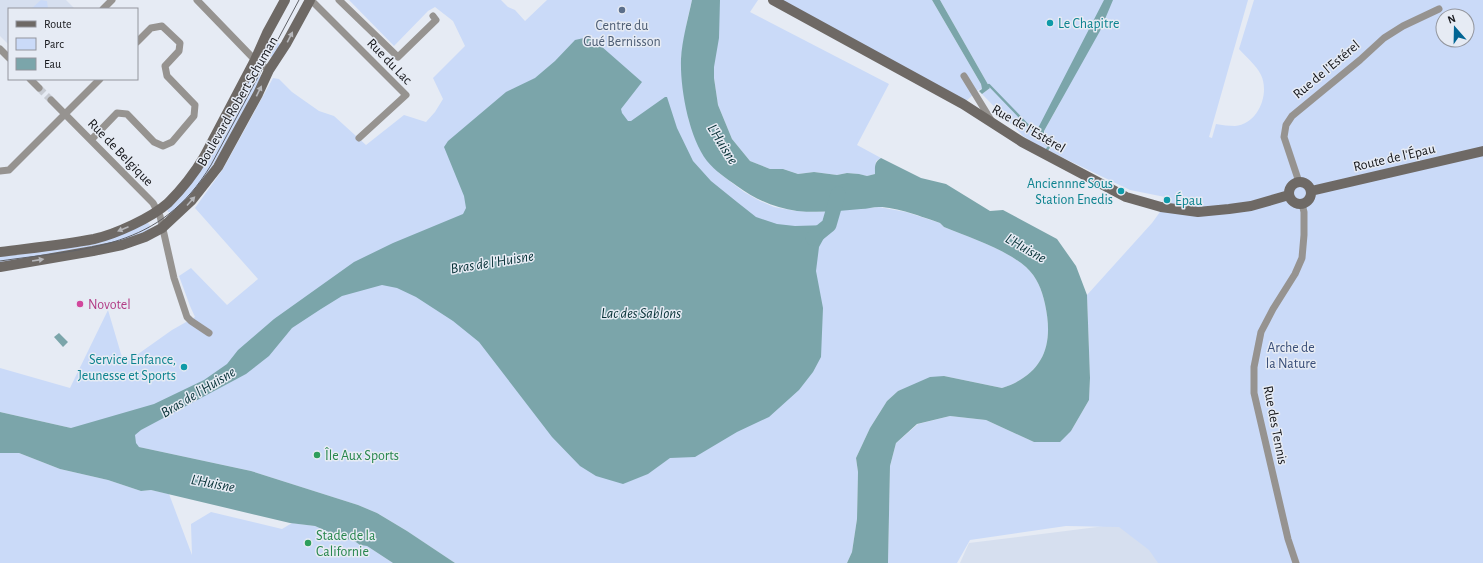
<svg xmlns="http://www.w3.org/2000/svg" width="1483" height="563" font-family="'Alegreya Sans',sans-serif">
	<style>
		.built { fill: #d6dfef }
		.green { fill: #cadaf8; fill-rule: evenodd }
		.water { fill: #7ba5aa }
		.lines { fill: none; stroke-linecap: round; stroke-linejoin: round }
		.stream { stroke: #7ba5aa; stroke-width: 2.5 }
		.river { stroke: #7ba5aa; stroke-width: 15 }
		.street-tunnel { stroke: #c7cbd3; stroke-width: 7; stroke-dasharray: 7 3.5; stroke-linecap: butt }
		.street { stroke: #969390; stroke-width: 7 }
		.secondary { stroke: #6e6965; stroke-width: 10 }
		.tram { stroke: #5f6167; stroke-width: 1 }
		.oneway { fill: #b6b7bb }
		.service-dot { fill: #5c6f8a; stroke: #e6ebf4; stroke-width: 1.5 }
		.culture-dot { fill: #0f9aa8; stroke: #e6ebf4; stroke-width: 1.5 }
		.hotel-dot { fill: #d1479c; stroke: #e6ebf4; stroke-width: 1.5 }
		.leisure-dot { fill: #2e9e5b; stroke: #e6ebf4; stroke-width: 1.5 }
		.labels { text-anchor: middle; stroke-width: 3; stroke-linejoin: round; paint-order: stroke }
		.culture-label { font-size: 14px; fill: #0d838f; stroke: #e6ebf4; text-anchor: start }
		.service-label { font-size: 14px; fill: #4e5e75; stroke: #e6ebf4 }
		.street-label { font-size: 14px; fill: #16171b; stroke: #e6ebf4 }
		.hotel-label { font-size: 14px; fill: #b23c85; stroke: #e6ebf4; text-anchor: start }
		.park-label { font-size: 14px; fill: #3a4f79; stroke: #e6ebf4 }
		.leisure-label { font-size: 14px; fill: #27864d; stroke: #e6ebf4; text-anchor: start }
		.water-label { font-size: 15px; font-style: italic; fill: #063136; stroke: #e6ebf4 }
	</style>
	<rect width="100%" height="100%" fill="#e6ebf4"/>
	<path class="built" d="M 0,0 L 66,0 L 75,9 L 9,9 L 9,45 L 0,36 Z
		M 1121,524 L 1166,563 L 960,563 L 969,543 Z"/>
	<path class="green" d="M 41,0 L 47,1 L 48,9 L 31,9 Z
		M 349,0 L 501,0 L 508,7 L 515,10 L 525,21 L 547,0 L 692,0 L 687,21 L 681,59 L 683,82 L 689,122 L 719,173 L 744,192 L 760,201 L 774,207 L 796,211 L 815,212 L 879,207 L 906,212 L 940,223 L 944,227 C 971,238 1003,248 1026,267 C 1037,277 1042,290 1045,304 C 1054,345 1044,374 1002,388 L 944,376 L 898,391 L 887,401 L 870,428 L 856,458 L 858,472 L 857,519 L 852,552 L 847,563 L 455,563 L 407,531 L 377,513 L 358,505 L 251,471 L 139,447 L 71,428 L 0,412 L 0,368 L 70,388 L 108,310 L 124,364 L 172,330 L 195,317 L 190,306 L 179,276 L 191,268 L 227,305 L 258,279 L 195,208 L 223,169 L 273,78 L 279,79 L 292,92 L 319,111 L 334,116 L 366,145 L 404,115 L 426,122 L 435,112 L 443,99 L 433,78 L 465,46 L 453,21 L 435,7 L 428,11 L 394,46 Z
		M 702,0 L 758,0 L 750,12 L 889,84 L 857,145 L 881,158 L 876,161 L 875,174 L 867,176 L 858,174 L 847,173 L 837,175 L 814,172 L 798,174 L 783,169 L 770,169 L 750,161 L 732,139 L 718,105 L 714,78 L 714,67 Z
		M 773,0 L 932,0 L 981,84 L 982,89 L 978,90 L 963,104 Z
		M 940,0 L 1248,0 L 1209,137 L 1212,138 L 1216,124 C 1222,125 1229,126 1235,126 C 1258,124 1270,94 1261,75 C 1256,65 1246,57 1239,49 L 1254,0 L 1483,0 L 1483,563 L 1158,563 L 1149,550 L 1119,527 L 1066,526 L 970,540 L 957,563 L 888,563 L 890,466 L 896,443 L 918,424 L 950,416 L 986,420 L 1034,442 L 1071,431 L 1089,400 L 1090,378 L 1087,295 L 1152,223 L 1170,198 L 1130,190 L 1049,151 L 1052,145 L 1044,131 L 1061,101 L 1036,131 L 1048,146 L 1045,150 L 1023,136 L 982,94 L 990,88 ZM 1443,16 L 1467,16 L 1467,40 L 1443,40 Z
		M 269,38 L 282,45 L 275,55 L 272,57 L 267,55 L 264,50 Z
		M 254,72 L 258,72 L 262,77 L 232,134 L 202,183 L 173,213 L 168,212 L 167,209 Z
		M 145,223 L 148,223 L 150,225 L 149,230 L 129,240 L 0,263 L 0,255 Z
		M 0,453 L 19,453 L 60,469 L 108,480 L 141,491 L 151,490 L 169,494 L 192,555 L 191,524 L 211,512 L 282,529 L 292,523 L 315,526 L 344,539 L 353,540 L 360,545 L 367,546 L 393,563 L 0,563 Z"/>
	<path class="water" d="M 692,0 L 720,0 L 719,38 L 714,67 L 714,78 L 718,105 L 732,139 L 750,161 L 770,169 L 783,169 L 798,174 L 814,172 L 837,175 L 847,173 L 859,174 L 867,176 L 875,174 C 875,167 874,162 881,158 L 921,178 L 946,184 L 990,211 L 1003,210 L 1057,239 L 1076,266 L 1087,295 L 1090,378 L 1089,400 L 1071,431 L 1060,442 L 1034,442 L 986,420 L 950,416 L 917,424 L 896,443 L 890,466 L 888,563 L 847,563 L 852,552 L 857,519 L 858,472 L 856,458 L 870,428 L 887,401 L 898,391 L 930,377 L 944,376 L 1002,388 C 1044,374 1054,345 1045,304 C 1042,290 1037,277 1026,267 C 1003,248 971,238 944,227 L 940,223 C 923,217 896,207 879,207 C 873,207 867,209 861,209 C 840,211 818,213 797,211 C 774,208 755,199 737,186 C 726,178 715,171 707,161 C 689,137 680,89 681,59 C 682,40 688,19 692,0 Z
		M 932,0 L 940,0 L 990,88 L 982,94 L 979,91 L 982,89 L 981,84 Z
		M 1104,0 L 1113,0 L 1100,31 L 1044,131 L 1044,137 L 1052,145 L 1047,152 L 1045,150 L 1048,146 L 1036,132 Z
		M 584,38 L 593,39 L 642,82 L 621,109 L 622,113 L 628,121 L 631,121 L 665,97 L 667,97 L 677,128 L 693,161 L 711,181 L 737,202 L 756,217 L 777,224 L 795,226 L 829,225 L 830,227 L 819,247 L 816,271 L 823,308 L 821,357 L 813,372 L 799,390 L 769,417 L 737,432 L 695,457 L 670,458 L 648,474 L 623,484 L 596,476 L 580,466 L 552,437 L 479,342 L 453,321 L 416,297 L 397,288 L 382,285 L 342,296 L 321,309 L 292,328 L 269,356 L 246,374 L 141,430 L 135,435 L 136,443 L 139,447 L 251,471 L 358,505 L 377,513 L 407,531 L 455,563 L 393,563 L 367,546 L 360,545 L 353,540 L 344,539 L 315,526 L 290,523 L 151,490 L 141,491 L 108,480 L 60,469 L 19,453 L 0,453 L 0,412 L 71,428 L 154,404 L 204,380 L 227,364 L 238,350 L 274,319 L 354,262 L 393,243 L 463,214 L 466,208 L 464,196 L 444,147 L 448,141 L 506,92 L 535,78 L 555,61 L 575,40 Z
		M 59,333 L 68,342 L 63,347 L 54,337 Z"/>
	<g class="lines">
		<path class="stream" d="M 989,85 L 1047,145"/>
		<path class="river" d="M 813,238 L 829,225 L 838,194"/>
		<path class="street-tunnel" d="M 39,88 L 51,100"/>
		<path class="street" d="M 197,0 L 255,60 L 269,70
			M 311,0 L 406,95 L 359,138
			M 339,0 L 398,57 L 436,20 L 433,16
			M 103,9 L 112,0
			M 0,49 L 9,58
			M 964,76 L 991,120
			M 30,79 L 39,88
			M 51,100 L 153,203 L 160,216 L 174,278 L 187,317 L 191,321 L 209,333
			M 91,140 L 117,113 L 127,114 L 154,142 L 163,146 L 172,142 L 194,116 L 195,105 L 167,76 L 165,66 L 179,51 L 180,43 L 162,26 L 151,28 L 137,42
			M 0,171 L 9,170 L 100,79
			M 1299,182 L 1284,137 L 1286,125 L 1292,116 L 1360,60 L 1384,38 L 1403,26 L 1439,9
			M 1296,563 L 1288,539 L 1254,393 L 1254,367 L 1261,332 L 1273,309 L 1295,274 L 1302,258 L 1304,235 L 1304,212 L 1302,204"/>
		<path class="secondary" d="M 773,0 L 963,104 L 1022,142 L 1126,197 L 1161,207 L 1198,212 L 1229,209 L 1251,206 L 1289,195
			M1289 193a11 11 0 1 1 22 0a11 11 0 1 1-22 0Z
			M 1311,191 L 1483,151
			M 0,252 C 31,248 63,245 94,239 C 116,234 151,218 168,203 C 182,189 194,174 204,157 L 255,60 L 267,33 L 285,0
			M 0,267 L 93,251 L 122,245 L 145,237 L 162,228 L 192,200 L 218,167 L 258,94 L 269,70 L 286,44 L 310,0"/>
		<path class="tram" d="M 0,261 C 88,248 160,250 211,165 L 299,0"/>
	</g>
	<defs><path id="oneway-solid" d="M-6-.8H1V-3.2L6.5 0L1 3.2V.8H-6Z"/></defs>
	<g class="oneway">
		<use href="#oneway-solid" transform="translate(290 37) rotate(-63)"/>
		<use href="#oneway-solid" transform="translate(259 91) rotate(-64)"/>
		<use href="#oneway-solid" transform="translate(191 201) rotate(-48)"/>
		<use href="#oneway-solid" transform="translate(123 229) rotate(157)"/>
		<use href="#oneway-solid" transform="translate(38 260) rotate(-9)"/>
	</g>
	<circle class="service-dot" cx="622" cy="10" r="4"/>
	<g class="culture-dot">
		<circle cx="1050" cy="23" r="4"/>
		<circle cx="1121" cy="191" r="4"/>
		<circle cx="1167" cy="200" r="4"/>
		<circle cx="184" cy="367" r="4"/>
	</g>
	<circle class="hotel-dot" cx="80" cy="304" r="4"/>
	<g class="leisure-dot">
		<circle cx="317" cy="455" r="4"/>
		<circle cx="308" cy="543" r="4"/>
	</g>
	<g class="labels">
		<g class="culture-label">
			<text x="1058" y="28">Le Chapitre</text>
			<text x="1113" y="188" text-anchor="end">Anciennne Sous<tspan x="1113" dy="16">Station Enedis</tspan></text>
			<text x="1175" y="205">Épau</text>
			<text x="176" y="364" text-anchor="end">Service Enfance,<tspan x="176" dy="16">Jeunesse et Sports</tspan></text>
		</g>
		<g class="service-label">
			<text x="622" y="30">Centre du<tspan x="622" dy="16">Gué Bernisson</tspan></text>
		</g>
		<g class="street-label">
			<text transform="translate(390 61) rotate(46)" y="5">Rue du Lac</text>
			<text transform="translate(1326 69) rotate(-40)" y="5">Rue de l'Estérel</text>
			<text transform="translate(237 101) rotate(-60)" y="5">Boulevard Robert Schuman</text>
			<text transform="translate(1029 128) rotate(30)" y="5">Rue de l'Estérel</text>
			<text transform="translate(121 152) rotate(46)" y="5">Rue de Belgique</text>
			<text transform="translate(1394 157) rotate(-13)" y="5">Route de l'Épau</text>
			<text transform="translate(1276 425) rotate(79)" y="5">Rue des Tennis</text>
		</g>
		<g class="hotel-label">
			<text x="88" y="309">Novotel</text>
		</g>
		<g class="park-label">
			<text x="1291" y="352">Arche de<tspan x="1291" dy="16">la Nature</tspan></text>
		</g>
		<g class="leisure-label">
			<text x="325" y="460">Île Aux Sports</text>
			<text x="316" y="540">Stade de la<tspan x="316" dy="16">Californie</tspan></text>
		</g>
		<g class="water-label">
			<text transform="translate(723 144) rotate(58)" y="5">L'Huisne</text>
			<text transform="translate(1026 248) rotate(30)" y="5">L'Huisne</text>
			<text transform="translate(492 262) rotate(-9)" y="5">Bras de l'Huisne</text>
			<text x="641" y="318">Lac des Sablons</text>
			<text transform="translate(198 392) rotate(-31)" y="5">Bras de l'Huisne</text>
			<text transform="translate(213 483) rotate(11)" y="5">L'Huisne</text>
		</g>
	</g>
	<rect x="8" y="8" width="130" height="72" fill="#e6ebf4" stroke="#93969d"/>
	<rect x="16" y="21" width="20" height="6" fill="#6e6965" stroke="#93969d"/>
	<text x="44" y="28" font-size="12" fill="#16171b">Route</text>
	<rect x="16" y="38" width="20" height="12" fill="#cadaf8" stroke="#93969d"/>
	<text x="44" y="48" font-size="12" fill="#16171b">Parc</text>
	<rect x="16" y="58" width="20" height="12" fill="#7ba5aa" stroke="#93969d"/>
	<text x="44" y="68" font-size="12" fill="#16171b">Eau</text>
	<g transform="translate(1455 28) rotate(340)"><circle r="19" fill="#e6ebf4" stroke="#93969d"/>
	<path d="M0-3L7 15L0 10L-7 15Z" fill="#016594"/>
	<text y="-6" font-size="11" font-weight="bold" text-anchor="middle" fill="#16171b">N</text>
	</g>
</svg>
